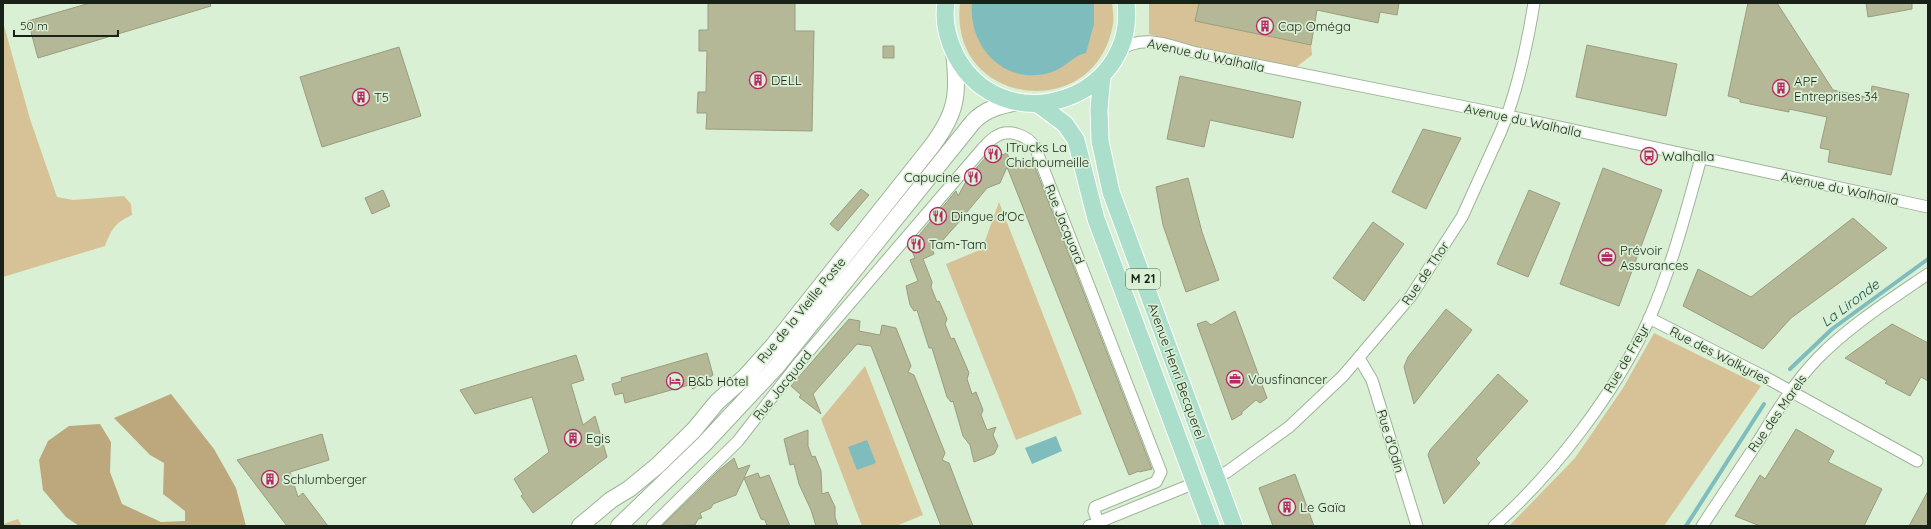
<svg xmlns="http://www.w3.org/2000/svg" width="1931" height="529" font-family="Quicksand,sans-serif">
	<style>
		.green { fill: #d7c298 }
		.forest { fill: #bda77c }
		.water { fill: #7ebcbd }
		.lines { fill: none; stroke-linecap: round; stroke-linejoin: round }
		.stream { stroke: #7ebcbd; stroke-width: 4 }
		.building { fill: #b4b897; stroke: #9a9d7d }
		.minor-casing { stroke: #9db499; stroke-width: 13 }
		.secondary-casing { stroke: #9db499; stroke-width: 18 }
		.primary-casing { stroke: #fff; stroke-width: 19 }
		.minor { stroke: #fff; stroke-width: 11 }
		.secondary { stroke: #fff; stroke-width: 16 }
		.primary { stroke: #acdecc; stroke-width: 17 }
		.labels { text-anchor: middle; stroke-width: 3.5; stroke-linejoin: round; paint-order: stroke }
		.shield { fill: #d9f0d4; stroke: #536050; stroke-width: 1 }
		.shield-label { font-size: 12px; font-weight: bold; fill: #192218 }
		.poi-label { font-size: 13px; fill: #192218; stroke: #d9f0d4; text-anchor: start }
		.street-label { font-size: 13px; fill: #192218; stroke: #d9f0d4 }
		.water-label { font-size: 14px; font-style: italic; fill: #154d4d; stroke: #d9f0d4 }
	</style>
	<rect width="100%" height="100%" fill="#d9f0d4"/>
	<path class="green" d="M 960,3 L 1112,3 C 1113,10 1114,18 1113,24 C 1096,125 948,107 960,3 Z
		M 1149,3 L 1199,3 L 1195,21 L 1310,45 L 1311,43 L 1312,55 L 1290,72 L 1149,34 Z
		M 3,22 L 30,119 L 57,197 L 73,200 L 124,196 L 131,204 L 132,215 C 115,223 112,228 105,246 L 3,277 Z
		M 999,202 L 1082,414 L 1016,440 L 946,264 L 982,249 Z
		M 1654,333 L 1761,386 L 1664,526 L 1509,526 L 1575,458 L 1623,388 Z
		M 865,366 L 923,515 L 896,526 L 862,526 L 821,419 Z
		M 18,519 L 22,526 L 3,526 L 3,524 Z"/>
	<path class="forest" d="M 171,394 L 214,449 L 236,488 L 246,526 L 79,526 L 66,517 L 43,490 L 39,460 L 48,441 L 69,426 L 100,424 L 111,442 L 110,472 L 122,504 L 161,522 L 185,521 L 185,511 L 163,494 L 164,463 L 150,455 L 114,418 Z"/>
	<path class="water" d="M 972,3 L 1094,3 L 1094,24 L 1086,53 C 1074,55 1065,68 1052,72 C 1006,87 968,48 972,3 Z
		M 1056,436 L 1062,451 L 1032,464 L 1025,448 Z
		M 867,440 L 876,463 L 857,470 L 848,447 Z"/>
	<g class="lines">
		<path class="stream" d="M 1790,369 L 1832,329 L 1928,259
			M 1686,526 L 1764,404"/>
	</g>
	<path class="building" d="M 90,3 L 210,3 L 211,6 L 38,58 L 28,21 Z
		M 708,3 L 795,3 L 795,31 L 814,31 L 812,131 L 706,129 L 707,113 L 697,113 L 698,92 L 706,92 L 707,51 L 699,51 L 699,30 L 708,30 Z
		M 1199,3 L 1399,3 L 1397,15 L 1380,12 L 1378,23 L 1317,10 L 1311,45 L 1195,21 Z
		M 1748,3 L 1777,3 L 1833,90 L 1870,98 L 1872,86 L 1909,94 L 1891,175 L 1828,162 L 1830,150 L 1820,148 L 1827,117 L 1789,109 L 1789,112 L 1740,102 L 1740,99 L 1728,96 Z
		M 1866,3 L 1912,3 L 1912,9 L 1868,17 Z
		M 1587,45 L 1677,64 L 1666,116 L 1576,97 Z
		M 883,46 L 894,46 L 894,58 L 883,58 Z
		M 399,47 L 421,116 L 322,147 L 300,77 Z
		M 1180,76 L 1301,102 L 1293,138 L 1210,120 L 1204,147 L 1167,139 Z
		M 1423,129 L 1461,138 L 1426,209 L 1392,192 Z
		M 997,145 L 1002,155 L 1007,153 L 1010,160 L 1007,166 L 1021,161 L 1023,167 L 1033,162 L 1152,469 L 1139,472 L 1139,471 L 1129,475 L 1007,167 L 1000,183 L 987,188 L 962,218 L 963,220 L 959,222 L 933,251 L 934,254 L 923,259 L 932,282 L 931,287 L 937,302 L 939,301 L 947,319 L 945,324 L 951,339 L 954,338 L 969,373 L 967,379 L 972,394 L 976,392 L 983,410 L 981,415 L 987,430 L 996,427 L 993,435 L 998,446 L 994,454 L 974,462 L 970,445 L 963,436 L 953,401 L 951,402 L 947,397 L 932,348 L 929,348 L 917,310 L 914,311 L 910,305 L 906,286 L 918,281 L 910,260 L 915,258 L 910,246 L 956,191 L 958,196 L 969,176 Z
		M 1603,168 L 1662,190 L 1619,306 L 1560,284 Z
		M 1188,178 L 1202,232 L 1219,280 L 1186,292 L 1163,225 L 1156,187 Z
		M 861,189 L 869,195 L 838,231 L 830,224 Z
		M 383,190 L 390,206 L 372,214 L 365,198 Z
		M 1529,190 L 1560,203 L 1528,277 L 1497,264 Z
		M 1853,218 L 1887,248 L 1791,318 L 1763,349 L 1683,306 L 1698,269 L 1751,297 Z
		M 1373,222 L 1404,244 L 1364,301 L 1333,278 Z
		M 1446,309 L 1472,330 L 1414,404 L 1404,367 L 1408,357 Z
		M 1235,311 L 1267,398 L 1260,403 L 1256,400 L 1242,412 L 1242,414 L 1232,420 L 1197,324 L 1206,321 L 1211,325 Z
		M 849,319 L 860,321 L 859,331 L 880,335 L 882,325 L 896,328 L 911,366 L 908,372 L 914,375 L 945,453 L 942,460 L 949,463 L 973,526 L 941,526 L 871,346 L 857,344 L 813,394 L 821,414 L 799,397 L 801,395 L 791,386 Z
		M 1892,324 L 1928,343 L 1928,381 L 1921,377 L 1910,396 L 1885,383 L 1887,381 L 1845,358 Z
		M 707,353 L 713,375 L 693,389 L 689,385 L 625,403 L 623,393 L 615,395 L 612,384 L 622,381 L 621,378 Z
		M 576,355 L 584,380 L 571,384 L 583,425 L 595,416 L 607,457 L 533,513 L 521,496 L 523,494 L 514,479 L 549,452 L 532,397 L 475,414 L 460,390 Z
		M 1498,374 L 1528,401 L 1476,459 L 1480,463 L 1444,504 L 1428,455 L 1430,450 Z
		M 1796,429 L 1834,451 L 1828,462 L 1882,489 L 1864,526 L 1760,526 L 1735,516 L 1760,475 L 1765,479 Z
		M 808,430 L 808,446 L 812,457 L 815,456 L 821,471 L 822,494 L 828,492 L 835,507 L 835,517 L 838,526 L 816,526 L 811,510 L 799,484 L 794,464 L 790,465 L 784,439 Z
		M 322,434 L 329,460 L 290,472 L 298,497 L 303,493 L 328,526 L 287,526 L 237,460 Z
		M 734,458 L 738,469 L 750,465 L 736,495 L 713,504 L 711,508 L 700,513 L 702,518 L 698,519 L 695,525 L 662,526 L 718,471 Z
		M 758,473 L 760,478 L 769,475 L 790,526 L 767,526 L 765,520 L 761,519 L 744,478 Z
		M 1295,474 L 1314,526 L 1273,526 L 1259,488 Z
		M 1928,491 L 1928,526 L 1909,526 Z"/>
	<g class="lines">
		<g class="minor-casing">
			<path id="minor" d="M 1119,50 C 1146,33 1169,46 1197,53 L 1490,112 L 1928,207
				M 1649,318 L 1765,377 L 1917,461
				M 1359,358 L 1372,380 L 1417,526
				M 1215,476 L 1227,472 L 1289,427 L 1343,376 L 1411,296 L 1462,217 L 1501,131 C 1518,90 1527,46 1534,3
				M 652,526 L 738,441 L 797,365 L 983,148 C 986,145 990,140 995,137 C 1008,128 1027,135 1035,147 L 1161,472 L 1156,482 L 1095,507 L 1094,511 L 1098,522
				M 1089,526 L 1195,483
				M 1494,526 C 1555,472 1616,392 1650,317 C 1672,266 1686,212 1701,158
				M 1702,526 C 1721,497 1740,469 1759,440 C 1777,411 1794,383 1817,359 C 1849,326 1890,300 1928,274"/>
		</g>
		<g class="secondary-casing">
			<path id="secondary" d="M 580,526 L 611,500 L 629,489 L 657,466 L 694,430 L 717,402 L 745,377 L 773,346 L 931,147 C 957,113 959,94 954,52
				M 619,526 L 704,444 L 777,366 L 973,122 C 985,109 1001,105 1018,102"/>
		</g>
		<g class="primary-casing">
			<path id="primary" d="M 946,3 C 943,21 948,40 956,56 C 1003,143 1137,101 1126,3
				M 1102,76 L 1099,109 L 1100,141 L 1111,192 L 1234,526
				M 1038,104 L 1065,124 L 1076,140 L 1096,219 L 1211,526"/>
		</g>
		<use href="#minor" class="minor"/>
		<use href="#secondary" class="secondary"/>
		<use href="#primary" class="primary"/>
	</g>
	<defs>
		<g id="building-ring" transform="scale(0.9)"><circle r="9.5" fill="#d9f0d4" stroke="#b52a65" stroke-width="1.5"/><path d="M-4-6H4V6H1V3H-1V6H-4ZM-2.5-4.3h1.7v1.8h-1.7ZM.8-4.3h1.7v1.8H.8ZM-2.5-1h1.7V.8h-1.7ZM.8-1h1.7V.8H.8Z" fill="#b52a65"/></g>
		<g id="restaurant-ring" transform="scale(0.9)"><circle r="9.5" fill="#d9f0d4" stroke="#b52a65" stroke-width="1.5"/><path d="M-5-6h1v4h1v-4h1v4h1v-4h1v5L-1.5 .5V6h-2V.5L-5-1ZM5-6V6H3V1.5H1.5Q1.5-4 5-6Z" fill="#b52a65"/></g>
		<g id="bus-ring" transform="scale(0.9)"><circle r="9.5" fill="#d9f0d4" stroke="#b52a65" stroke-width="1.5"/><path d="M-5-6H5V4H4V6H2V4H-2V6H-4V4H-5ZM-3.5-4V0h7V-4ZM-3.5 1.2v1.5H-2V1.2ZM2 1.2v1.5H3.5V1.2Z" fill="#b52a65"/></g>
		<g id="office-ring" transform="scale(0.9)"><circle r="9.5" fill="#d9f0d4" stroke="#b52a65" stroke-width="1.5"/><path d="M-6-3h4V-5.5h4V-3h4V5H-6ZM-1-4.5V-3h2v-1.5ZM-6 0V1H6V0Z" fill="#b52a65"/></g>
		<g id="hotel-ring" transform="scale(0.9)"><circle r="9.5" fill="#d9f0d4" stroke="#b52a65" stroke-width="1.5"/><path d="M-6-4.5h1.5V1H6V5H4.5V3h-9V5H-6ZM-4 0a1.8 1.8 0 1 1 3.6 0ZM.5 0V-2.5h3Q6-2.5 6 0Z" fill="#b52a65"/></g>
	</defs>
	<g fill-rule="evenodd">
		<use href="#building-ring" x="1265" y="26"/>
		<use href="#building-ring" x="758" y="80"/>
		<use href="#building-ring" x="1781" y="88"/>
		<use href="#building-ring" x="361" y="97"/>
		<use href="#restaurant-ring" x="993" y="154"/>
		<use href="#bus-ring" x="1649" y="156"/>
		<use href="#restaurant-ring" x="973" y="177"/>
		<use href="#restaurant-ring" x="938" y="216"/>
		<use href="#restaurant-ring" x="916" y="244"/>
		<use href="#office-ring" x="1607" y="257"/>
		<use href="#office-ring" x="1235" y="379"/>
		<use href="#hotel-ring" x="675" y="381"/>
		<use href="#building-ring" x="573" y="438"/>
		<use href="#building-ring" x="270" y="479"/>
		<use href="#building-ring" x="1287" y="507"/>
	</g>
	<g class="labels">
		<rect class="shield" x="1126" y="269" width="34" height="20" rx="3"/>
		<g class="shield-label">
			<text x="1143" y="283">M 21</text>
		</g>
		<g class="poi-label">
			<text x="1278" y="31">Cap Oméga</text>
			<text x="771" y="85">DELL</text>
			<text x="1794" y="86">APF<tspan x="1794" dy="15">Entreprises 34</tspan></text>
			<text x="374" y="102">T5</text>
			<text x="1006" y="152">ITrucks La<tspan x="1006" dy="15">Chichoumeille</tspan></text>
			<text x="1662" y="161">Walhalla</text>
			<text x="960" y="182" text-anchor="end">Capucine</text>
			<text x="951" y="221">Dingue d'Oc</text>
			<text x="929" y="249">Tam-Tam</text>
			<text x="1620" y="255">Prévoir<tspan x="1620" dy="15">Assurances</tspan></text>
			<text x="1248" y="384">Vousfinancer</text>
			<text x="688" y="386">B&amp;b Hôtel</text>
			<text x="586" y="443">Egis</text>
			<text x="283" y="484">Schlumberger</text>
			<text x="1300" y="512">Le Gaïa</text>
		</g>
		<g class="street-label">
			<text transform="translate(1206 55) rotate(12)" y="5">Avenue du Walhalla</text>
			<text transform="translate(1523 120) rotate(12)" y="5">Avenue du Walhalla</text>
			<text transform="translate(1840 188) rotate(12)" y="5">Avenue du Walhalla</text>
			<text transform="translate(1065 224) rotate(68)" y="5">Rue Jacquard</text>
			<text transform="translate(1425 273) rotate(-56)" y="5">Rue de Thor</text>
			<text transform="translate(801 310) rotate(-51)" y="5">Rue de la Vieille Poste</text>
			<text transform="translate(1720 355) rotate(27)" y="5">Rue des Walkyries</text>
			<text transform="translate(1626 358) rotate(-60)" y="5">Rue de Freyr</text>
			<text transform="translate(1177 371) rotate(70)" y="5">Avenue Henri Becquerel</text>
			<text transform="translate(782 385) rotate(-51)" y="5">Rue Jacquard</text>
			<text transform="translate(1777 413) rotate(-55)" y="5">Rue des Marels</text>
			<text transform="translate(1391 441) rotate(73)" y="5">Rue d'Odin</text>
		</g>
		<g class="water-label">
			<text transform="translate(1850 303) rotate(-37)" y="5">La Lironde</text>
		</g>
	</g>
	<rect width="1931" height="529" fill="none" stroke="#192218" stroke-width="8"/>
	<path d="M14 30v6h104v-6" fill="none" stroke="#192218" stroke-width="2"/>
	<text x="20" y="30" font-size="12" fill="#192218" stroke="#d9f0d4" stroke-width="3" paint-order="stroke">50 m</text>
</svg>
